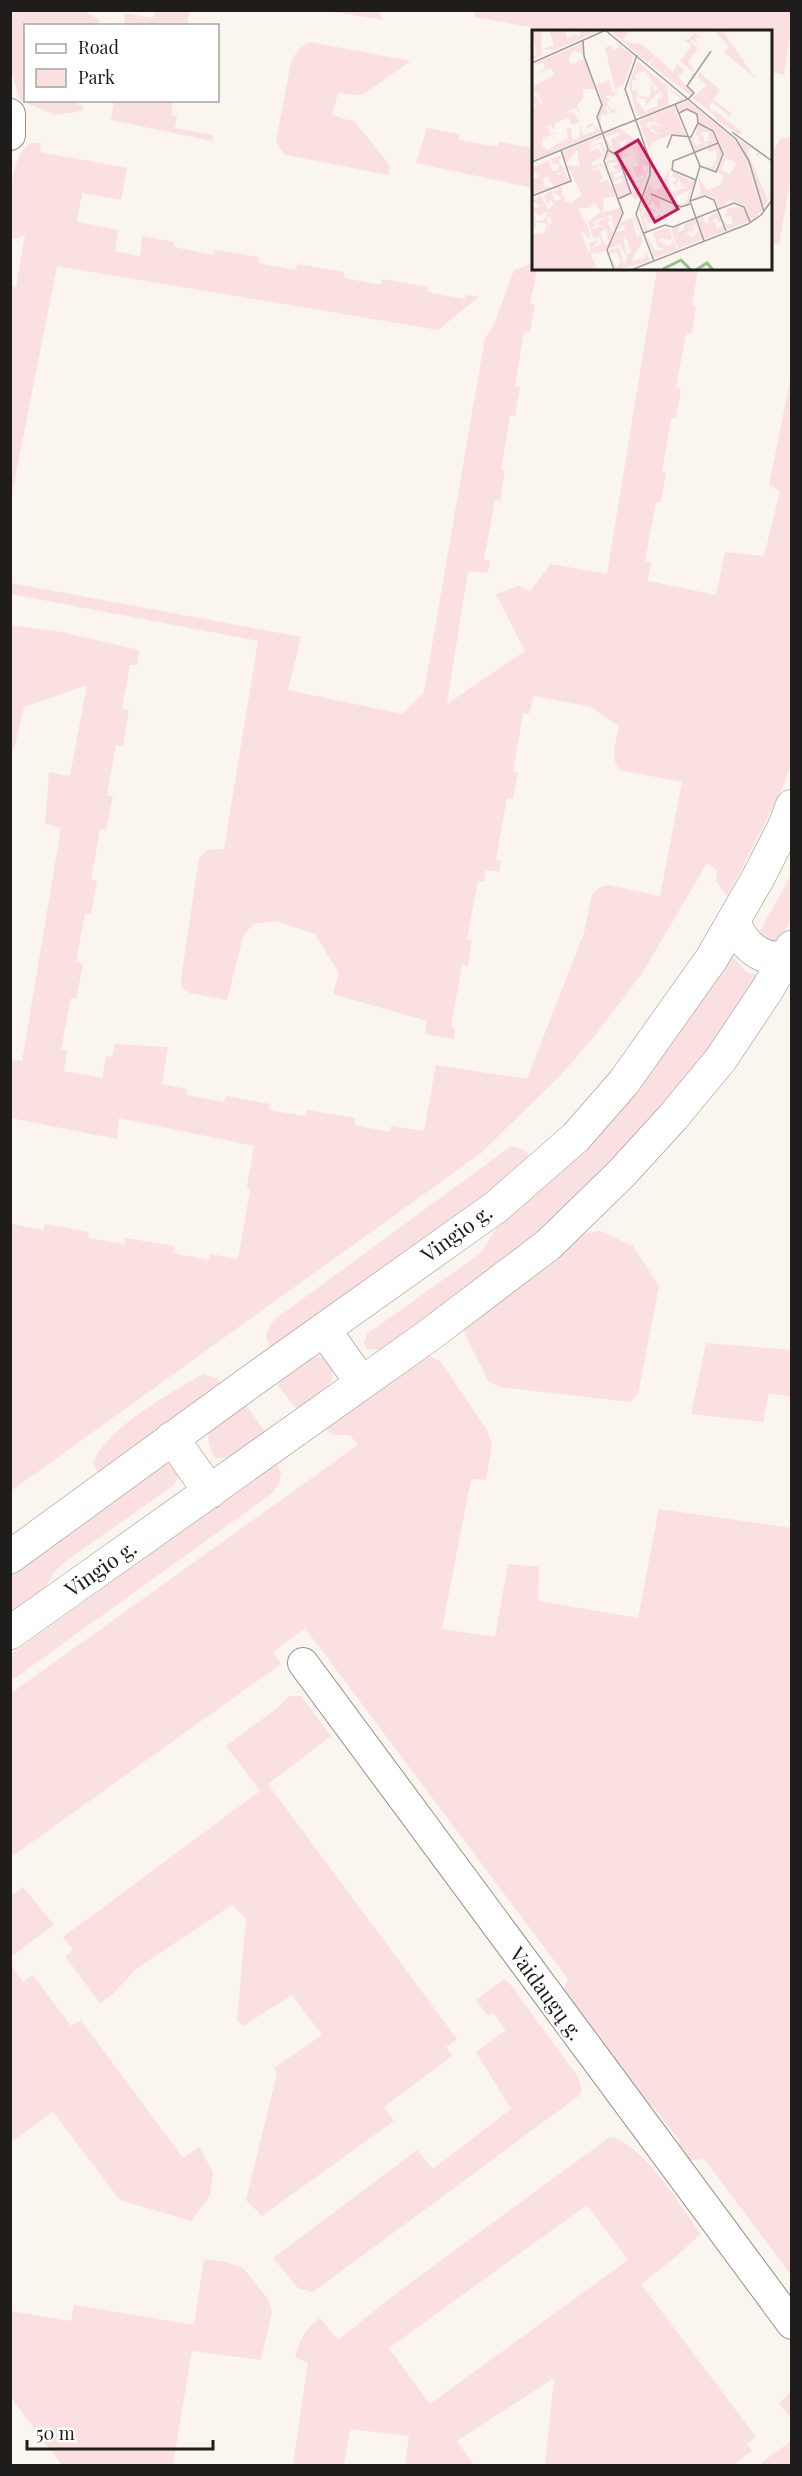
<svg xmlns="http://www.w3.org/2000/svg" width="802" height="2476" font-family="'Playfair Display',serif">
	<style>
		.green { fill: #fae0e1; fill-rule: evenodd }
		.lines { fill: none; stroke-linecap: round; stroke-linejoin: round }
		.minor-casing { stroke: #95918a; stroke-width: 32 }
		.major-casing { stroke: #95918a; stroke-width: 34 }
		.minor { stroke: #fff; stroke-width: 30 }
		.major { stroke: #fff; stroke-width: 33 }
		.labels { text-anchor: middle; stroke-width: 4.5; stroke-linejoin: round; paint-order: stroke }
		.street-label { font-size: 21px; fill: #1f1d1b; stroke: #fff }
		.inset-river { fill: none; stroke: #8fc485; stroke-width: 3 }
		.inset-road { fill: none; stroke: #a29f9a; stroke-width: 1.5 }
		.view { fill: #c2185b; fill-opacity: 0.15; stroke: #c2185b; stroke-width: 3 }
		.inset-edge { fill: none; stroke: #1f1d1b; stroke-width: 3 }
	</style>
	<rect width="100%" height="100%" fill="#faf5ee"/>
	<path class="green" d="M 10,11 L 83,11 L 100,20 L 99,25 L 26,26 L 26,100 L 77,101 L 77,105 L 84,106 L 82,111 L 55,115 L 20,100 L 11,69 Z
		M 155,11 L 190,11 L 187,25 L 124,25 L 125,13 L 153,18 Z
		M 329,11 L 378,11 L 383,20 Z
		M 475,11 L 791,11 L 791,30 L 784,75 L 771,72 L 770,32 L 551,31 L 474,17 Z
		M 310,42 L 411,61 L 365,93 L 359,95 L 338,93 L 332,115 L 355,122 L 388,163 L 390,167 L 388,175 L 286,155 L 279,148 L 276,140 L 291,63 C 295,53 300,47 310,42 Z
		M 114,101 L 173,101 L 171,115 L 177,116 L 175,128 L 213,135 L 212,141 L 111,120 Z
		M 427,128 L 459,134 L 459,140 L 498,147 L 499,142 L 533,148 L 533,188 L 416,163 Z
		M 791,137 L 791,177 L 779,245 L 771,242 L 771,153 L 781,138 Z
		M 31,143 L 41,143 L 40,152 L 127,168 L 121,200 L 82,193 L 77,222 L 118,230 L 115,251 L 140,256 L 142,236 L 174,242 L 174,247 L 213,255 L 215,250 L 259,257 L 258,263 L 296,270 L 297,264 L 344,272 L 344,278 L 381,285 L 382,279 L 428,287 L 427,292 L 465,299 L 466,295 L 479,297 L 438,330 L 57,266 L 11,499 L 11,284 L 16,288 L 25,234 L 16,239 L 11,238 C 10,213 7,156 31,143 Z
		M 533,263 L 534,268 L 537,269 L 530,304 L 535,305 L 530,332 L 524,331 L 515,386 L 520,387 L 515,416 L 510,416 L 501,470 L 505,471 L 500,501 L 495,500 L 484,560 L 490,561 L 488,573 L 468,571 L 447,704 L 525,651 L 496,594 L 519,586 L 530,591 L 551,564 L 607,574 L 657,269 L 698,269 L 692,306 L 696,307 L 692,333 L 686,333 L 676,388 L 681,389 L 676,418 L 671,418 L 662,472 L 666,473 L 661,502 L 656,502 L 645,561 L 651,562 L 648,581 L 716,595 L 725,552 L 764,556 L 780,491 L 769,485 L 791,376 L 791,765 L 782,789 L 727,897 L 716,881 L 717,870 L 707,863 L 643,972 L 597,1033 L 560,1076 L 481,1153 L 11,1491 L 11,1224 L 43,1230 L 45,1224 L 89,1232 L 88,1238 L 124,1244 L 126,1238 L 174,1246 L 173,1253 L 209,1260 L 210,1254 L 238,1259 L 250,1191 L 247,1187 L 254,1146 L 119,1118 L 117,1139 L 11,1118 L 11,1060 L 22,1061 L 61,828 L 45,824 L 49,772 L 70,776 L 87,685 L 24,707 L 14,750 L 11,749 L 10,625 L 62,632 L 139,650 L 137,665 L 130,665 L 122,708 L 129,710 L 123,746 L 116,745 L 107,795 L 113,796 L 106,830 L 100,829 L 91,879 L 97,881 L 91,914 L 85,914 L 76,962 L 83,964 L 76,999 L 71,998 L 61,1049 L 67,1051 L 64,1071 L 102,1078 L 106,1056 L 112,1057 L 115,1044 L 168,1047 L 162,1084 L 187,1089 L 187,1095 L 224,1102 L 226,1096 L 270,1104 L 269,1110 L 305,1116 L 307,1110 L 355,1118 L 354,1125 L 390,1132 L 391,1126 L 424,1131 L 436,1065 L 527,1079 L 584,933 L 592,894 L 600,887 L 608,885 L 660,896 L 682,782 L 619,770 C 610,757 616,741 619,726 L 591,707 L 534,696 L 529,714 L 523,713 L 513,772 L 518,773 L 513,799 L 507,798 L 496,860 L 501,861 L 499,872 L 486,870 L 484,881 L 478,881 L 467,939 L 472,940 L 468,966 L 462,965 L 451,1027 L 455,1028 L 454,1039 L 425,1034 L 427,1021 L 333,994 L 339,973 L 315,934 L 276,921 L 253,924 L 243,937 L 227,1000 L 190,993 L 182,987 L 181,979 L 199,858 L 207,850 L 224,849 L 258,641 L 11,594 L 11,583 L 301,637 L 288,690 L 402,714 L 424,692 L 485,338 L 494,325 L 514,270 Z
		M 791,875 L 791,919 L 777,945 L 756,938 Z
		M 730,953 L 747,973 L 762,975 L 645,1135 L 517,1253 L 382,1350 L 367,1349 L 364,1343 L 367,1334 L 482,1252 L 500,1222 Z
		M 511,1146 L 524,1150 L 531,1157 L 470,1207 L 271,1349 C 264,1337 265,1332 274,1320 Z
		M 600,1231 L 633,1246 L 659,1286 L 638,1394 L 630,1402 L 500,1387 L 489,1382 L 465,1335 L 464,1327 L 582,1234 Z
		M 706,1343 L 791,1350 L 791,1397 L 769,1393 L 763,1422 L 691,1414 Z
		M 426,1354 L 440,1361 L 487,1430 L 492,1444 L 486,1480 L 471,1479 L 442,1629 L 495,1637 L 508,1564 L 539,1567 L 538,1601 L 638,1618 L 659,1509 L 791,1528 L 791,2275 L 703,2158 L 687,2162 L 675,2148 L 681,2143 L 653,2106 L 646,2110 L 562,1993 L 568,1979 L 305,1628 L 273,1652 L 281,1664 L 11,1857 L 10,1694 L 358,1445 L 350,1435 L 333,1435 L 324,1428 Z
		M 310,1356 L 324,1357 C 348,1380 317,1398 298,1411 L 277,1385 Z
		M 203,1374 L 218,1379 L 222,1384 L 99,1474 L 93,1463 C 107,1427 171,1393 203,1374 Z
		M 246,1405 L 266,1433 C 251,1444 235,1461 215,1458 C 196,1424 221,1421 246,1405 Z
		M 169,1464 L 175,1469 L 178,1476 L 174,1485 L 66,1561 L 54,1572 L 42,1592 L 11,1615 L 10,1573 L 159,1465 Z
		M 276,1464 L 281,1472 L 279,1484 L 271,1494 L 11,1681 L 10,1655 Z
		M 290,1696 L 301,1696 L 331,1736 L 268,1784 L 457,2039 L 446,2047 L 452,2056 L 384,2107 L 394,2121 L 262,2216 L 246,2200 L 277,2074 L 274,2068 L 322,2035 L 292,1995 L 243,2026 L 237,2020 L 246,1919 L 232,1905 L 136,1969 L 113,1994 L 100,2003 L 65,1956 L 73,1950 L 63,1937 L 260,1791 L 226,1746 L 276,1709 Z
		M 23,1887 L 54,1925 L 11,1957 L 11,1896 Z
		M 11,1964 L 23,1982 L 33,1975 L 71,2026 L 81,2020 L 183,2158 L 199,2147 L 213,2172 L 210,2196 L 191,2221 L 120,2200 L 53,2112 L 11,2142 Z
		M 504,1979 L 511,1985 L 578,2077 L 582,2091 L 580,2095 L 313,2292 L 298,2288 L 273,2258 L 417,2150 L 433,2169 L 511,2109 L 476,2052 L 506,2030 L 493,2013 L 488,2016 L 476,2000 Z
		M 610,2137 C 645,2145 680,2206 701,2234 L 672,2260 L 641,2284 L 756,2437 L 747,2444 L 752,2451 L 733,2465 L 545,2465 L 554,2378 L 457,2441 L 474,2465 L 405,2465 L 409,2436 L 350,2429 L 344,2465 L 293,2465 L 308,2362 L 295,2358 C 300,2340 304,2330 320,2318 L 338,2340 L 398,2292 ZM 587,2205 L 628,2260 L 430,2404 L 389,2348 Z
		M 204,2259 L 226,2262 L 243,2268 L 268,2299 L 272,2312 L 261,2360 L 192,2351 L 173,2465 L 62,2465 L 11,2398 L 11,2311 L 71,2321 L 74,2305 L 194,2325 Z
		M 791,2392 L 791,2414 L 789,2416 L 779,2403 Z
		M 791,2441 L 791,2465 L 763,2465 L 761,2463 Z"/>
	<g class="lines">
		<g class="minor-casing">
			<path id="minor" d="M 10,114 L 10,135
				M 303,1663 L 792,2324"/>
		</g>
		<g class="major-casing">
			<path id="major" d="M 734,923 C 744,945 758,960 785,958
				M 324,1330 L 362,1383
				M 172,1438 L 210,1492
				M 10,1557 L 250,1382 L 496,1207 L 576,1137 L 624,1082 L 712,958 L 758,878 L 784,827 L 792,806
				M 10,1633 L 428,1336 L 548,1245 L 621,1174 L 673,1117 L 721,1059 L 767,990 L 792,947"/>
		</g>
		<use href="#minor" class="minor"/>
		<use href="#major" class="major"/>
	</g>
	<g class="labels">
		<g class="street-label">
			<text transform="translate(457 1234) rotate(-36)" y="7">Vingio g.</text>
			<text transform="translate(101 1569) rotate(-35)" y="7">Vingio g.</text>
			<text transform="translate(546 1994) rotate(54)" y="7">Vaidaugų g.</text>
		</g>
	</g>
	<g transform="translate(532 30)">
		<rect width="240" height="240" fill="#faf5ee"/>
		<path d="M 0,0 L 10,0 L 9,19 L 22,16 L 17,0 L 33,0 L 35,9 L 42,4 L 48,7 L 48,0 L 69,0 L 23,20 L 9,19 L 10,26 L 0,30 L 4,23 ZM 78,0 L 92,0 L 96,3 L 91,9 L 94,12 L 109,14 L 123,26 L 116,33 ZM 182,0 L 190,0 L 224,49 L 192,22 L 197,16 ZM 162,3 L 171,8 L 162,7 L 168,15 L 160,9 L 158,12 L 166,18 L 157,31 L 163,44 L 156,54 L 161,42 L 148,31 L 160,16 L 150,8 L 156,10 ZM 50,13 L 52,24 L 42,21 L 37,28 L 39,34 L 53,29 L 63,59 L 50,59 L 52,66 L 45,76 L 49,88 L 44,78 L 32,83 L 42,82 L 48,92 L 40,95 L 36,87 L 23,93 L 23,101 L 18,94 L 15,97 L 18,104 L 28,101 L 11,108 L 10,115 L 15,120 L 34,109 L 37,111 L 34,99 L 39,97 L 40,110 L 48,107 L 48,94 L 51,105 L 63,101 L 61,95 L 56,99 L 54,96 L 60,93 L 69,102 L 0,131 L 0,76 L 4,78 L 0,67 L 4,65 L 9,76 L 11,73 L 0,57 L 0,48 L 2,56 L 22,45 L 19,38 L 0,46 L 13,39 L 11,33 L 0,35 ZM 84,13 L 102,26 L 92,54 L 84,58 L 85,63 L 81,67 L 79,65 L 73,67 L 79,70 L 75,72 L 79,80 L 83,79 L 82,74 L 85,83 L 79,83 L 76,76 L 73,77 L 77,84 L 69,85 L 69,94 L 65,88 L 70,69 L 64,54 L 77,51 L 81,63 L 84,62 L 73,18 L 79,15 L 82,21 L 86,18 ZM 124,26 L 141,42 L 145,34 L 152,40 L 146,47 L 161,63 L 159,66 L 118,34 ZM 106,31 L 122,46 L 152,69 L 140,75 L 149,69 L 135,57 L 137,75 L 116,84 L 114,80 L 126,76 L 125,70 L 131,67 L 128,61 L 113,76 L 114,69 L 107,68 L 106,65 L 118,68 L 119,52 L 123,61 L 126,59 L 113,41 L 103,44 L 104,49 L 110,48 L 100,51 L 100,60 L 106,61 L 104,70 L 115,84 L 105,87 L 97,54 ZM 167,42 L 188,60 L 181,69 L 200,84 L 197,86 L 180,72 L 177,75 L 180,83 L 182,80 L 210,102 L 207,105 L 187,91 L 207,108 L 186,91 L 180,83 L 160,68 L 175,55 L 166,47 ZM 156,71 L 199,106 L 211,121 L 230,180 L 222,189 L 195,200 L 191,190 L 195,195 L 201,193 L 199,185 L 195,188 L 193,185 L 196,178 L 210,177 L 217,187 L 211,175 L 198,170 L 187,179 L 184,170 L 175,165 L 158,171 L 169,164 L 166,147 L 175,160 L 189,155 L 192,145 L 172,136 L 180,137 L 185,128 L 184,120 L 177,122 L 176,118 L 187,113 L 182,101 L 179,102 L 185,112 L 175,116 L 173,112 L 182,109 L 176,109 L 177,102 L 169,102 L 173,111 L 167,112 L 166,105 L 161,109 L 164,116 L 172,112 L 174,117 L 163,121 L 158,109 L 163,107 L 166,94 L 177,101 L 179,98 L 167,93 L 164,82 L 147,81 L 145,75 ZM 187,116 L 191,127 L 205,133 L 198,144 L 189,140 L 193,130 L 198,131 L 191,128 L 186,139 L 183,137 L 190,125 ZM 142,76 L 154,107 L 137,105 L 120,113 L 117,119 L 107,91 L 121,84 L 123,92 L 116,92 L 114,96 L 117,96 L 119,102 L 130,105 L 119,99 L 119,94 L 132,97 L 124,93 L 122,84 ZM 87,98 L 107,112 L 92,118 L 94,110 L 87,113 L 92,123 L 87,126 L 102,123 L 90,129 L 93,139 L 106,136 L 103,121 L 108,134 L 106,119 L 98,120 L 108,114 L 113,128 L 109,111 L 118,130 L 104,170 L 98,166 L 100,162 L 87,168 L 85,165 L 94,161 L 86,164 L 82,155 L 90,152 L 90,148 L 81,152 L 77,142 L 86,141 L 80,137 L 88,132 L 76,133 L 77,141 L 73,132 L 82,129 L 81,126 L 74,129 L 74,108 L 81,120 L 79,109 L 88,105 L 86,102 L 73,108 L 72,104 ZM 110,134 L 116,137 L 113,148 L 103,152 L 98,139 L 93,140 L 94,144 L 97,141 L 101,154 L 109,151 L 109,155 L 100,158 L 92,143 L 83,150 L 81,145 L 101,137 L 104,147 L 113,144 ZM 69,105 L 71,108 L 59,112 L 58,116 L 70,112 L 73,121 L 75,119 L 72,125 L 68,114 L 58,117 L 57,122 L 66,118 L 72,126 L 59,133 L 60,136 L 69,133 L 76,146 L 68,135 L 57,141 L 66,139 L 71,147 L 67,153 L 75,150 L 82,159 L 84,167 L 72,168 L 71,182 L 87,179 L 84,168 L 90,183 L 82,200 L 79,185 L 62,191 L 63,196 L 58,198 L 56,192 L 69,182 L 62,172 L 58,178 L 46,178 L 56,197 L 59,210 L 49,201 L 56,222 L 59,221 L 57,213 L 67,210 L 59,219 L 69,214 L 71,217 L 68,207 L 62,209 L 58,199 L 72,196 L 63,194 L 76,187 L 78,190 L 75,192 L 81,202 L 76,213 L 74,198 L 68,202 L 73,215 L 76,214 L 74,221 L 59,224 L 65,240 L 0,240 L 0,204 L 13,203 L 14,196 L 20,193 L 18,187 L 14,187 L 17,194 L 5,192 L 3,198 L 1,191 L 11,190 L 18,181 L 8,186 L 0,181 L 4,189 L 0,190 L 0,178 L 9,177 L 0,171 L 8,165 L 17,180 L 22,173 L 18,170 L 15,174 L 12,166 L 17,162 L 20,161 L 23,171 L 31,168 L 22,163 L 21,160 L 27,161 L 25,158 L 30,157 L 30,166 L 32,164 L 33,171 L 39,173 L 50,165 L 35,135 L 48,137 L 45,120 L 35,133 L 30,122 ZM 207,109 L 228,124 L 224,127 L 225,122 L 219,118 L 215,121 L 235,168 L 240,162 L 231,180 ZM 29,125 L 27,132 L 34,140 L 25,143 L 26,146 L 32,141 L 37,151 L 26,154 L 22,144 L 26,155 L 22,158 L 20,152 L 17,153 L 17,147 L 11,149 L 13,157 L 21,157 L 0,166 L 0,149 L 7,147 L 0,138 L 17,130 L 20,141 L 26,140 L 27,134 L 22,135 L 18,129 ZM 138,137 L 136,150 L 140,162 L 156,157 L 149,156 L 147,147 L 144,156 L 148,157 L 144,158 L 139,150 L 142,153 L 145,148 L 140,146 L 142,142 L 156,149 L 157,156 L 158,149 L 163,151 L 160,159 L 141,168 L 147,175 L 155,172 L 157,163 L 158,161 L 157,174 L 150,177 L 118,165 L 110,183 L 116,200 L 113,202 L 107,179 L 117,154 L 122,161 L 127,158 L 132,151 L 125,149 L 134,146 ZM 119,165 L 129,172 L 127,180 L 121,172 L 116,176 L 125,181 L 119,181 L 119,188 L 129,184 L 129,190 L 117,194 L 111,184 ZM 186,181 L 189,195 L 184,187 L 180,191 L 185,193 L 184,199 L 192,195 L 194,201 L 172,209 L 165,188 L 171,186 L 173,193 L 177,193 L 176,188 ZM 100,185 L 103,188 L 111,211 L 99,231 L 114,228 L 113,218 L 118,232 L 82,240 L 77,225 L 85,237 L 89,231 L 84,222 L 77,224 L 77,220 L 87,217 L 92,235 L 95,228 L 88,214 L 76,219 L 79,211 L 91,207 L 95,225 L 99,223 L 93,206 L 81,210 L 84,202 L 94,200 L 91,195 L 85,200 L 89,192 L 100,188 L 105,207 L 108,204 ZM 163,189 L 166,199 L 161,192 L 163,200 L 153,204 L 161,207 L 167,200 L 171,209 L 146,219 L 139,199 L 148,195 L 145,203 L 151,200 L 152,195 ZM 136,197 L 140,210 L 128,208 L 126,211 L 138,216 L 141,210 L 145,220 L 123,228 L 113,204 L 123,220 L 128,221 L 132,218 L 126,217 L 121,203 Z" fill="#fae0e1" fill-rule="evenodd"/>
		<path class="inset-river" d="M 131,239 L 149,230 L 159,240M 164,240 L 175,233 L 181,240"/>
		<path class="inset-road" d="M 73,0 L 204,109 L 217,131 L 232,182M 51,11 L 52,26 L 70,75 L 65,87 L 76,119 L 72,131 L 91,183 L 75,220 L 82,240M 105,25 L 93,59 L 118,131 L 118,145 L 104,184 L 122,231M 0,33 L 74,0M 143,74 L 168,136 L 158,171 L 172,211M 166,93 L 181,101 L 191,124 L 184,142 L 168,136M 91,95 L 156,69 L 162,63 L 155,56 L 179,21M 200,102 L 240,131M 135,118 L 140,105 L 159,107 L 166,93 L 165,84 L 155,79 L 147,83M 76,120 L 86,126 L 99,163 L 86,169M 0,132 L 93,94M 164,150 L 140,140 L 141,131 L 186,113M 119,164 L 149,177 L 158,174M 0,166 L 39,151 L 29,120M 158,171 L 173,166 L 182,170 L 194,201M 112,203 L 133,195 L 141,197 L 202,173 L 212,177 L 218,192M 99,240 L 216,194 L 229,185 L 240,170"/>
		<path class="view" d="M 106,110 L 146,179 L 123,192 L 84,123 Z"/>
		<rect width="240" height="240" class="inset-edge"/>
	</g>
	<rect width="802" height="2476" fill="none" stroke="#1f1d1b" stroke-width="24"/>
	<rect x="24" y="24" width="195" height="78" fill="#ffffff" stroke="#a5a5a4" stroke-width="1.5"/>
	<rect x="36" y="44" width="30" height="9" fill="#ffffff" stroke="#a5a5a4" stroke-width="1.5"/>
	<text x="78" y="54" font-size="18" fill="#1f1d1b">Road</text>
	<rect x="36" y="69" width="30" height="18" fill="#fae0e1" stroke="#a5a5a4" stroke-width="1.5"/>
	<text x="78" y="84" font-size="18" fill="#1f1d1b">Park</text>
	<path d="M27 2440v9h186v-9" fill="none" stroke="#1f1d1b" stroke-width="3"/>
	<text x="36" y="2440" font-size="18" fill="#1f1d1b" stroke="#ffffff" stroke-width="4.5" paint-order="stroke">50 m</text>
</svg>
